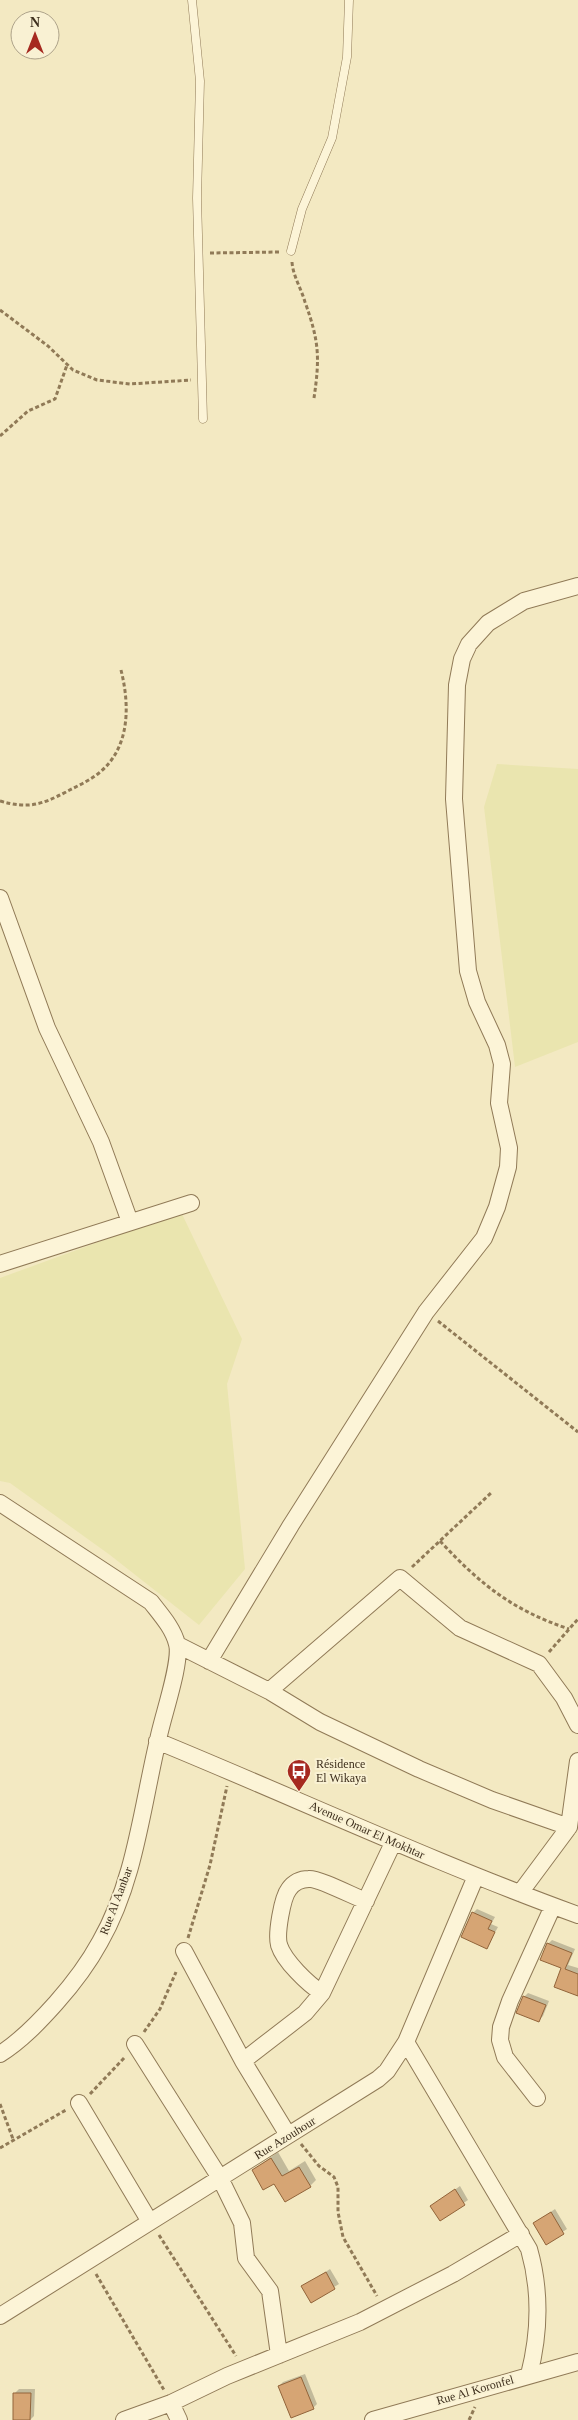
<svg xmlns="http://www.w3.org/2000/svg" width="578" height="2420" font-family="Georgia,serif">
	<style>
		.farmland { fill: #eae5af }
		.shadow { fill: #0003 }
		.building { fill: #d6a574; stroke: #92643a }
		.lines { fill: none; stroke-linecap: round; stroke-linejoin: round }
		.lane-casing { stroke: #907a57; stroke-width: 9 }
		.street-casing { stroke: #907a57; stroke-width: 18 }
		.path { stroke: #907a57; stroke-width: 3; stroke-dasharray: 4 2.5; stroke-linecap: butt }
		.lane { stroke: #fcf4d7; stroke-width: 8 }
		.street { stroke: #fcf4d7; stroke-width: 16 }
		.labels { text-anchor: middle; stroke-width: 4; stroke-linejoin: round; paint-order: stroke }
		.poi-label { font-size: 12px; fill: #3e2f1d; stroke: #f9f1d3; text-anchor: start }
		.street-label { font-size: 12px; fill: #3e2f1d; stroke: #f9f1d3 }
	</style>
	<rect width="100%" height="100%" fill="#f3e9c2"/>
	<path class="farmland" d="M 497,764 L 578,769 L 578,1042 L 515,1067 L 484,807 Z
		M 181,1212 L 242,1339 L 227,1384 L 245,1569 L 199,1625 L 110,1555 L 10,1483 L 0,1481 L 0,1278 Z"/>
	<path class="shadow" d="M 477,1909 L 495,1917 L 491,1924 L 498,1927 L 487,1947 L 473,1913 Z
		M 552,1940 L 575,1949 L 568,1965 L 578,1968 L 578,1995 L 548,1944 Z
		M 528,1993 L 549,2001 L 543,2016 L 539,2020 L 524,1997 Z
		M 278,2152 L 289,2171 L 305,2161 L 316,2180 L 310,2186 L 275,2182 L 253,2170 Z
		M 460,2186 L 468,2200 L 440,2219 L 432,2206 Z
		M 555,2209 L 567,2229 L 546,2243 L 534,2223 Z
		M 330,2269 L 339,2284 L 311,2301 L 303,2287 Z
		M 305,2374 L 317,2404 L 313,2408 L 279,2386 L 283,2382 Z
		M 19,2389 L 35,2389 L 34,2416 L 30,2420 L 14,2420 L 15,2393 Z"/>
	<path class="building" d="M 472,1912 L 492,1921 L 488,1929 L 495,1932 L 487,1949 L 461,1937 Z
		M 547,1943 L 572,1953 L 565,1969 L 578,1974 L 578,1996 L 554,1987 L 561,1968 L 540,1960 Z
		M 523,1996 L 546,2005 L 539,2022 L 516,2013 Z
		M 271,2158 L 282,2176 L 299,2167 L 311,2187 L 285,2202 L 274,2184 L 263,2190 L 252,2170 Z
		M 455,2189 L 465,2205 L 440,2221 L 430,2206 Z
		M 551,2212 L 564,2234 L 546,2245 L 533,2223 Z
		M 326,2272 L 335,2289 L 311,2303 L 301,2286 Z
		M 301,2377 L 314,2409 L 291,2418 L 278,2386 Z
		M 13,2393 L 31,2393 L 30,2420 L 13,2420 Z"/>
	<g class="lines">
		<g class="lane-casing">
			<path id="lane" d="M 192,0 L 200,81 L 197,198 L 203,419
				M 291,251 L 302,209 L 332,138 L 347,57 L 349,0"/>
		</g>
		<g class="street-casing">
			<path id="street" d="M 0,898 L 47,1028 L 101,1142 L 130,1222
				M 0,1264 L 191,1203
				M 0,1503 L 151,1602 C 161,1615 173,1628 177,1644 C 182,1662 162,1718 158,1740 C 142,1807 135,1881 100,1942 C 88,1964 72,1985 56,2003 C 39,2022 21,2041 0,2054
				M 178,1645 L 269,1691 L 320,1722 L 419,1769 L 492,1800 L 569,1827
				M 209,1661 L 291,1525 L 426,1312 L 484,1238 L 497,1207 L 508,1167 L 509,1148 L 499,1103 L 502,1064 L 497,1045 L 477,1002 L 468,971 L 454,799 L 457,685 L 462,659 L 469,644 L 488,623 L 524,601 L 578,586
				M 269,1691 L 400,1578 L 460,1628 L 539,1664 L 564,1698 L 578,1725
				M 157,1741 C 298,1799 435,1863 578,1915
				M 520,1893 L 569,1827 L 578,1761
				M 184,1951 L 243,2061 L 288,2135
				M 322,1993 C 308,1984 284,1961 279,1945 C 276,1934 282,1898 289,1889 C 294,1882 301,1879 309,1879 C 318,1878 355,1897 366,1901
				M 406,2042 L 529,2249 C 541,2291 540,2332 529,2375
				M 135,2044 L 220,2178 L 242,2223 L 246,2258 L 270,2291 L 279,2355
				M 243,2061 L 305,2013 L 322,1993 L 393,1843
				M 537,2098 L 505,2057 L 500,2040 L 501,2027 L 510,2001 L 553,1906
				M 79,2103 L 150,2222
				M 0,2316 L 378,2079 L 387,2071 L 406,2042 L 476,1876
				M 171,2403 L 179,2420
				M 124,2420 L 171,2403 L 227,2376 L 360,2322 L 453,2274 L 521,2234
				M 373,2420 L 578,2362"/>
		</g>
		<path class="path" d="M 210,253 L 281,252
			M 292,262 C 293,276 301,288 305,302 C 319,341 320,357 314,398
			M 0,310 L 48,346 L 73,370 L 97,380 L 130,384 L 191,380
			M 0,436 L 28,411 L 55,399 L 67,365
			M 0,801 C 28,809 41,805 66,792 C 77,786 89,781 99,773 C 130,748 130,706 121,670
			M 438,1321 L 578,1432
			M 440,1541 C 480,1584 512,1610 569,1629
			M 412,1567 L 491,1493
			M 549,1652 L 578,1619
			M 188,1938 L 210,1865 L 227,1786
			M 144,2032 L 160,2009 L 176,1972
			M 90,2094 L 125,2057
			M 0,2104 L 13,2139
			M 301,2144 L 319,2166 L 334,2177 L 338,2187 L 338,2212 L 343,2237 L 377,2296
			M 0,2148 L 66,2110
			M 159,2235 L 236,2356
			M 96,2274 L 164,2390
			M 469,2420 L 475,2407"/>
		<use href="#lane" class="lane"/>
		<use href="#street" class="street"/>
	</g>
	<defs>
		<g id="bus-pin" transform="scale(1.25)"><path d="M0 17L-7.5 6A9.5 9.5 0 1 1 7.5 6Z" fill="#a62a20" stroke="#f9f1d3"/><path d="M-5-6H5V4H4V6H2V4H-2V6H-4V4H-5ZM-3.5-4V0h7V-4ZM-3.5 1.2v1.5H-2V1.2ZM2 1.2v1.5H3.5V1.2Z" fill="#fff"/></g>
	</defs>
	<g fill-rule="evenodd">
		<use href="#bus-pin" x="299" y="1771"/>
	</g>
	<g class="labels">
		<g class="poi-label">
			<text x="316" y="1768">Résidence<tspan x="316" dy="14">El Wikaya</tspan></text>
		</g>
		<g class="street-label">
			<text transform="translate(367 1830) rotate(24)" y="4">Avenue Omar El Mokhtar</text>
			<text transform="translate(116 1901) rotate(-69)" y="4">Rue Al Aanbar</text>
			<text transform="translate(285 2138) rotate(-32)" y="4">Rue Azouhour</text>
			<text transform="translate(475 2390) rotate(-16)" y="4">Rue Al Koronfel</text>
		</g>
	</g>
	<g transform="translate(35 35)"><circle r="24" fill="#f9f1d3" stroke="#aea38a"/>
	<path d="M0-4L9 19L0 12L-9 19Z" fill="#a62a20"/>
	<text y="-8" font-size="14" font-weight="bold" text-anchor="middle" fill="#3e2f1d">N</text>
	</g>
</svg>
